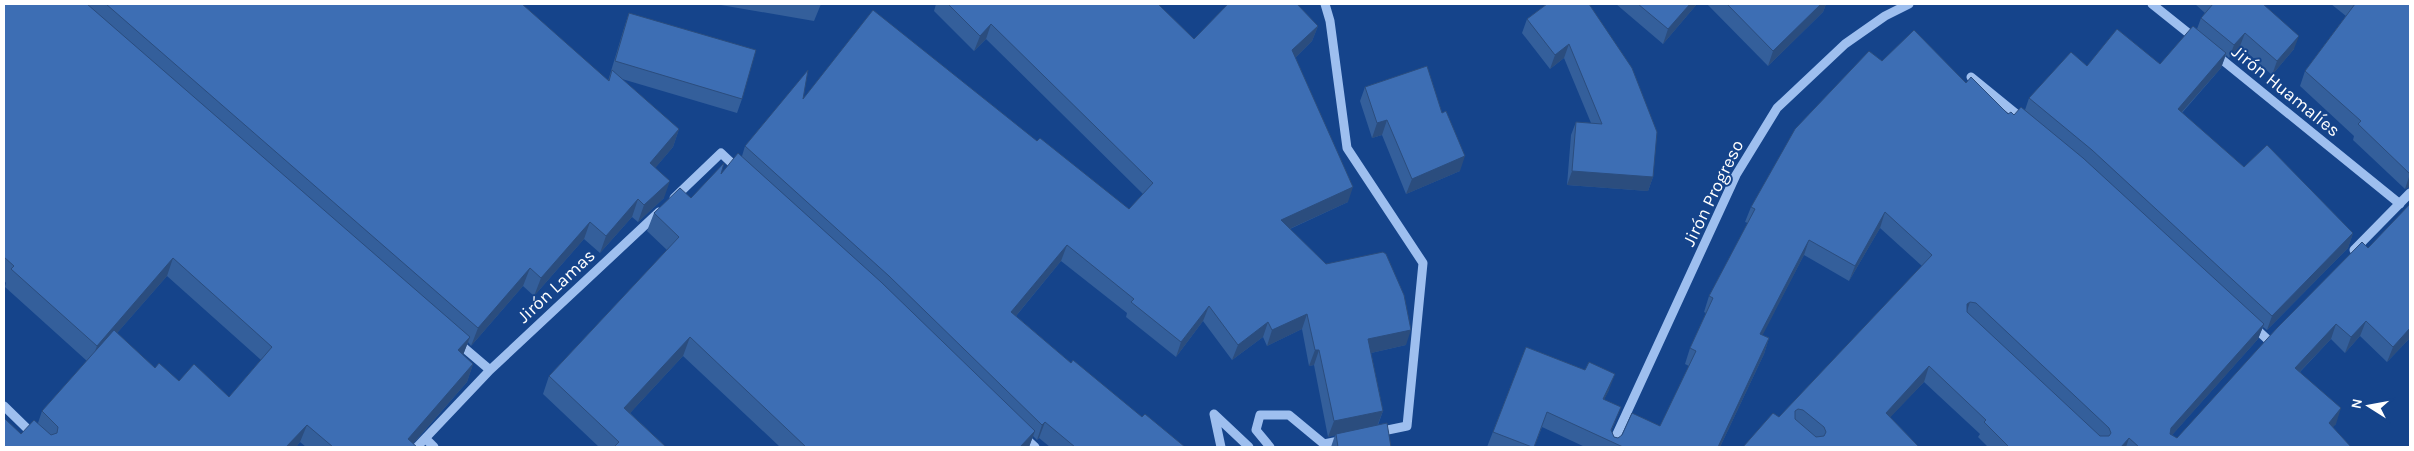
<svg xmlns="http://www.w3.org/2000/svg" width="2414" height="451" font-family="Karla,sans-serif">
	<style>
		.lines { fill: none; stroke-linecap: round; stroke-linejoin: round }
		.minor { stroke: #9ebfef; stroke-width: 9 }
		.wall { fill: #345f9b; fill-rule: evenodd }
		.shaded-wall { fill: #2b4d7e }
		.building { fill: #3d6eb4; stroke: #2b4d7e; fill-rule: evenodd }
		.labels { text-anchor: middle; stroke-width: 4; stroke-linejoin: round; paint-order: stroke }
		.street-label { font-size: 18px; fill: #fff; stroke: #15448b }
	</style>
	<rect width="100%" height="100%" fill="#15448b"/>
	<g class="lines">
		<path class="minor" d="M 1325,4 L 1330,21 L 1347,148 L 1423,263 L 1407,426 L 1378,432
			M 2152,4 L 2197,40
			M 2215,54 L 2400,204
			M 1971,77 L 2025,121
			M 674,198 L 721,153 L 739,170
			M 2354,250 L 2410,193
			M 2252,325 L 2267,339
			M 456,341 L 490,370
			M 4,406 L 46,447
			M 1022,435 L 1035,447
			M 426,439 L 434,447
			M 417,447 L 490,370 L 659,212
			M 1221,447 L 1214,414 L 1249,447
			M 1270,447 L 1256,430 L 1260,415 L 1289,415 L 1324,444 L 1344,440
			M 1611,447 L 1736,175 L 1777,108 L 1845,44 L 1885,16 L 1909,4"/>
	</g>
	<path class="wall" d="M 4,4 L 522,4 L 608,81 L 624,28 L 629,13 L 742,99 L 737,113 L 622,79 L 679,129 L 673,147 L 655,168 L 664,198 L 638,222 L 632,217 L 600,253 L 584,239 L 534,296 L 523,286 L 471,346 L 468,342 L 463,355 L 473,364 L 467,382 L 413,444 L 417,447 L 306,447 L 300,442 L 296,447 L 21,434 L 38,423 L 42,411 L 87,361 L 5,287 L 6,283 L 4,280 ZM 167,276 L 261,360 L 229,397 L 179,381 L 155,368 L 117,333 Z
		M 715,4 L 821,4 L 814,21 Z
		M 936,4 L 1158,4 L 1194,39 L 1318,26 L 1312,41 L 1295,58 L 1348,202 L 1290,229 L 1406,345 L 1371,353 L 1383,411 L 1378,425 L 1391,447 L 1331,447 L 1335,435 L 1328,437 L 1314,365 L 1309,366 L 1302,329 L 1267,346 L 1263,337 L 1232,360 L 1203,321 L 1176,357 L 1126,317 L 1127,313 L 1061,261 L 1016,316 L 1071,363 L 1142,417 L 1185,447 L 1050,447 L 1039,438 L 1037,440 L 1033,436 L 1029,447 L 780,447 L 683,356 L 630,413 L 666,447 L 599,447 L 543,394 L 549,376 L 667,250 L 647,231 L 654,213 L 691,198 L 742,156 L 745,146 L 803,99 L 1037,141 L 1129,209 L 1143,194 L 986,39 L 974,51 L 934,11 Z
		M 1547,4 L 1653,177 L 1648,191 L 1567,185 L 1571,135 L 1576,122 L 1591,123 L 1564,58 L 1550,69 L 1522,33 L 1527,19 Z
		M 1616,4 L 1697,4 L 1663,44 Z
		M 1707,4 L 1826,4 L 1823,12 L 1768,66 Z
		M 2195,4 L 2263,4 L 2294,49 L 2272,75 L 2240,46 L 2229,58 L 2226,55 L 2221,68 L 2182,113 L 2244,167 L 2353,233 L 2348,248 L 2267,330 L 2263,327 L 2258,339 L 2172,435 L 2177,438 L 2362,242 L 2410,338 L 2387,362 L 2360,336 L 2345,353 L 2331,339 L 2300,372 L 2336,424 L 2332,427 L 2351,447 L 1988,447 L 1978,437 L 1980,434 L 1924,382 L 1890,417 L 1919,447 L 1743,447 L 1779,417 L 1922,266 L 1880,228 L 1849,281 L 1804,255 L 1762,335 L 1769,338 L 1764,354 L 1720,447 L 1585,447 L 1542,427 L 1534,447 L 1487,447 L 1526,347 L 1585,370 L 1609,390 L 1604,399 L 1615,422 L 1611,431 L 1614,437 L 1618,438 L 1660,426 L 1689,366 L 1685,364 L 1690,348 L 1706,313 L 1704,312 L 1709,296 L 1748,223 L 1745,222 L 1751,207 L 1882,61 L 1966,83 L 2008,114 L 2014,115 L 2025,110 L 2029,98 L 2087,66 L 2160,64 L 2197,29 L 2201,18 L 2205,13 Z
		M 2331,4 L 2410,4 L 2410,187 L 2409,187 L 2405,189 L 2353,140 L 2354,136 L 2300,86 L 2305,71 L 2346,16 Z
		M 1365,87 L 1442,113 L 1460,171 L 1406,194 L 1382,135 L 1372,138 L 1360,101 Z"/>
	<path class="shaded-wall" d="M 1690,4 L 1697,4 L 1663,44 L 1668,29 Z
		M 1821,4 L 1826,4 L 1823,12 L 1768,66 L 1773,51 Z
		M 991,24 L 986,39 L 974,51 L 980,36 Z
		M 1318,26 L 1312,41 L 1287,66 L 1292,50 Z
		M 2245,33 L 2240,46 L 2229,58 L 2234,45 Z
		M 2299,36 L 2294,49 L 2272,75 L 2277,61 Z
		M 1569,44 L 1564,58 L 1550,69 L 1555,55 Z
		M 2226,53 L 2221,68 L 2172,123 L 2178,109 Z
		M 1387,120 L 1382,135 L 1372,138 L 1377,123 Z
		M 679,129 L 673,147 L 644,181 L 650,163 Z
		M 1465,156 L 1460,171 L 1406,194 L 1412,179 Z
		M 1572,171 L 1653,177 L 1648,191 L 1567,185 Z
		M 2410,174 L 2410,183 L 2409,187 L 2405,189 Z
		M 670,181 L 664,198 L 638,222 L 644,205 Z
		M 1353,187 L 1348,202 L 1276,235 L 1281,220 Z
		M 638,199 L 632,217 L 600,253 L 606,236 Z
		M 1885,212 L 1880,228 L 1849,281 L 1855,266 Z
		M 590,222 L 584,239 L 534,296 L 541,278 Z
		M 2353,233 L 2348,248 L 2267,330 L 2272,316 Z
		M 1809,240 L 1804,255 L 1755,350 L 1760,334 Z
		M 1067,245 L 1061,261 L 1006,328 L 1011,312 Z
		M 173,258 L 167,276 L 90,364 L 97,346 Z
		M 530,268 L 523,286 L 471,346 L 478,328 Z
		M 1970,302 L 1965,317 L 1967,304 Z
		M 1209,306 L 1203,321 L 1176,357 L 1181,342 Z
		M 1307,314 L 1302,329 L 1267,346 L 1272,330 Z
		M 2366,321 L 2360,336 L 2345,353 L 2351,337 Z
		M 1268,322 L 1263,337 L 1232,360 L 1238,345 Z
		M 2264,324 L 2258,339 L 2165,443 L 2171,428 Z
		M 2336,324 L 2331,339 L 2289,383 L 2295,368 Z
		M 2410,328 L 2410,338 L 2387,362 L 2393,347 Z
		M 1411,330 L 1406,345 L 1362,355 L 1368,339 Z
		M 470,337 L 463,355 L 458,350 Z
		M 690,337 L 683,356 L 618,426 L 624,408 Z
		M 1769,338 L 1764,354 L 1720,447 L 1718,447 Z
		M 1315,350 L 1319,350 L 1314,365 L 1309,366 Z
		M 473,364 L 467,382 L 410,447 L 408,439 Z
		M 1929,366 L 1924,382 L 1880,428 L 1886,413 Z
		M 1615,374 L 1609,390 L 1597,414 L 1603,399 Z
		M 2341,408 L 2336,424 L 2323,438 L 2329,423 Z
		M 1383,411 L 1377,426 L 1328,437 L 1334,421 Z
		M 1045,422 L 1039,438 L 1037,440 L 1042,425 Z
		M 307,425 L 300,442 L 296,447 L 286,447 Z
		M 1035,431 L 1029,447 L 1020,447 Z
		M 2129,438 L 2126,447 L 2121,447 Z"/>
	<path class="building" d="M 4,4 L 87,4 L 470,337 L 458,350 L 473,364 L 408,439 L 417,447 L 333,447 L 307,425 L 286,447 L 4,447 L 4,418 L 21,434 L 34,420 L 51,435 L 57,433 L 58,427 L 42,411 L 114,330 L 155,368 L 159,363 L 179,381 L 194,364 L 229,397 L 272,347 L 173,258 L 97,346 L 11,269 L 14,266 L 4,257 Z
		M 106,4 L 522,4 L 609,81 L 612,70 L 679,129 L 650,163 L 670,181 L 644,205 L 638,199 L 606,236 L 590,222 L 541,278 L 530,268 L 478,328 Z
		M 948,4 L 1158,4 L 1194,39 L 1228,4 L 1297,4 L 1318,26 L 1292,50 L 1353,187 L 1281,220 L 1326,264 L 1383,252 L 1386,254 L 1404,295 L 1411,330 L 1368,339 L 1383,411 L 1334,421 L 1319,350 L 1315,350 L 1307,314 L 1272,330 L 1268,322 L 1238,345 L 1209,306 L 1181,342 L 1131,302 L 1134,299 L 1067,245 L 1011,312 L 1071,363 L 1073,360 L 1142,417 L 1145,414 L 1185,447 L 1075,447 L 1045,422 L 1042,425 L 889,276 L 745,146 L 808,70 L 803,99 L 873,10 L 1037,141 L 1040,138 L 1129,209 L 1153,183 L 991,24 L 980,36 Z
		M 1547,4 L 1589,4 L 1632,68 L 1657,132 L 1653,177 L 1572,171 L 1576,122 L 1602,124 L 1569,44 L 1555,55 L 1527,19 Z
		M 1638,4 L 1690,4 L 1668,29 Z
		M 1727,4 L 1821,4 L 1773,51 Z
		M 2213,4 L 2263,4 L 2299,36 L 2277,61 L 2245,33 L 2234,45 L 2201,18 Z
		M 2355,4 L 2410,4 L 2410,174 L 2358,124 L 2361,121 L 2305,71 Z
		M 629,13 L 756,50 L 742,99 L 615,61 Z
		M 2193,26 L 2226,53 L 2178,109 L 2244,167 L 2267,145 L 2353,233 L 2272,316 L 2092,150 L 2029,98 L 2071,52 L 2087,66 L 2117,29 L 2160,64 Z
		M 1914,30 L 1966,83 L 1971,77 L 2008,114 L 2011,112 L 2014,115 L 2021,107 L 2083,158 L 2264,324 L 2171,428 L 2170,434 L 2177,438 L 2277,328 L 2362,242 L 2368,248 L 2410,204 L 2410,328 L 2393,347 L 2366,321 L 2351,337 L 2336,324 L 2295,368 L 2341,408 L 2329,423 L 2351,447 L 2139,447 L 2129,438 L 2121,447 L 2009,447 L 1984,422 L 1986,420 L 1929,366 L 1886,413 L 1919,447 L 1743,447 L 1773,413 L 1779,417 L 1932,255 L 1885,212 L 1855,266 L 1809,240 L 1760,334 L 1769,338 L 1718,447 L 1623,447 L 1547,412 L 1534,447 L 1532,447 L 1493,432 L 1526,347 L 1585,370 L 1589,362 L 1615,374 L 1603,399 L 1621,407 L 1611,430 L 1614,437 L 1618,438 L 1622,435 L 1632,413 L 1660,426 L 1696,351 L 1690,348 L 1713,298 L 1709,296 L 1755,209 L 1751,207 L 1795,129 L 1869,51 L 1882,61 ZM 1970,302 L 1976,303 L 2109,428 L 2111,433 L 2109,436 L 2100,436 L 1967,312 L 1967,304 ZM 1798,409 L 1803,410 L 1824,427 L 1826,432 L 1824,436 L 1816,437 L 1795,419 L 1795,411 Z
		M 1427,66 L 1442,113 L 1446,111 L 1465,156 L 1412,179 L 1387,120 L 1377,123 L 1365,87 Z
		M 738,153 L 881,282 L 1035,431 L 1020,447 L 806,447 L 690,337 L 624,408 L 666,447 L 614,447 L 619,442 L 549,376 L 679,237 L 654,213 L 680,188 L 691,198 L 724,163 L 721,174 Z
		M 1387,423 L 1391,447 L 1338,447 L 1336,434 Z"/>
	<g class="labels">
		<g class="street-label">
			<text transform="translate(2286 91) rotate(39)" y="6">Jirón Huamalíes</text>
			<text transform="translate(1713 193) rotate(-64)" y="6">Jirón Progreso</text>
			<text transform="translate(556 286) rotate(-43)" y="6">Jirón Lamas</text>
		</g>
	</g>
	<rect width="2414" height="451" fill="none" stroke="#ffffff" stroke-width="10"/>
	<g transform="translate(2369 406) rotate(281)" stroke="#15448b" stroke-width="4" paint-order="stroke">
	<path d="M0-4L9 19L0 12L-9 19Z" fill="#ffffff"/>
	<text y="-8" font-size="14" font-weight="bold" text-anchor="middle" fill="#ffffff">N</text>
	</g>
</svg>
